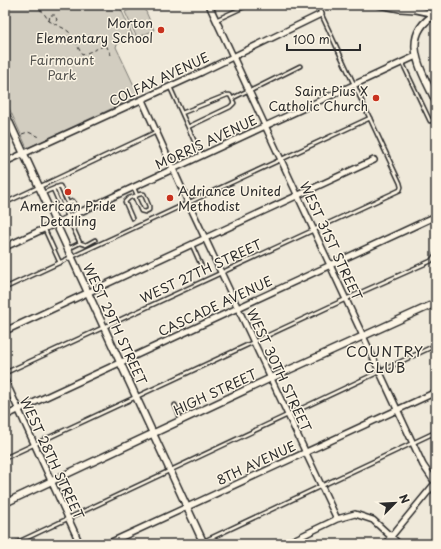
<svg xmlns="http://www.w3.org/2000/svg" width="441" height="549" font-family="'Playpen Sans',sans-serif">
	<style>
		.green { fill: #d2cdc0; stroke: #7e7c76 }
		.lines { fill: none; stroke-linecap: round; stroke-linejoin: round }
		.service-casing { stroke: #2b2b2b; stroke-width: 5.5 }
		.minor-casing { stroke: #2b2b2b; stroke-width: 8 }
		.tertiary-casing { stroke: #2b2b2b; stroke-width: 9 }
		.path { stroke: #2b2b2b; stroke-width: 1; stroke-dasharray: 4 3; stroke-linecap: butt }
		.service { stroke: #fcf5e5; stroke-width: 2.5 }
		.minor { stroke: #fcf5e5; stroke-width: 5 }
		.tertiary { stroke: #fcf5e5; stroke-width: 6 }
		.poi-dot { fill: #c8321e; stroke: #fcf5e5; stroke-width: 1.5 }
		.labels { text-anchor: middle; stroke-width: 3; stroke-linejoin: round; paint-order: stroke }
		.poi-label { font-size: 13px; fill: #2b2b2b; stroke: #fcf5e5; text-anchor: end }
		.park-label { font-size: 13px; fill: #555450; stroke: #fcf5e5 }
		.street-label { font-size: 13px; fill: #2b2b2b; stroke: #fcf5e5 }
		.neighbourhood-label { font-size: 14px; letter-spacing: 1px; fill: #2b2b2b; stroke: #fcf5e5 }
	</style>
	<rect width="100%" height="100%" fill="#efe9da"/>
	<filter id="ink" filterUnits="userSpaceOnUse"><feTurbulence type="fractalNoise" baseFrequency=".025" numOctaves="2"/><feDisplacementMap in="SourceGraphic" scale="8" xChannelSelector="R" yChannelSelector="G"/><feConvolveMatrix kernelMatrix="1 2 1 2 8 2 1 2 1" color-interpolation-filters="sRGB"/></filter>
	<g filter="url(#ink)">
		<path class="green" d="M 5,5 L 122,5 L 120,7 L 133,36 L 117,44 L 116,47 L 139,96 L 27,148 L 5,99 Z
			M 139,5 L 143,5 L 154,30 L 137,38 L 125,12 Z"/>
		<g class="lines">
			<g class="service-casing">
				<path id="service" d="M 216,20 L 248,5
					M 402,62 L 430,121 L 436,118
					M 170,87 L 201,156
					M 250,91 L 300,66
					M 233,98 L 249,90
					M 182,113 L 227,95 L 230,95 L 234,103 L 230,107 L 188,127
					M 56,187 L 64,205
					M 134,188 L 137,195 L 135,198 L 141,211 L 145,212 L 149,210 L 149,206 L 144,194 L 141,194 L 137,195
					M 53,189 L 61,207
					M 43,193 L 60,186 L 68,203
					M 5,203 L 156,132
					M 63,206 L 80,243 L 68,249
					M 51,211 L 73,201 L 80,212
					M 132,218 L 125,202 L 129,198 L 135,196
					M 45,230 L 60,263
					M 80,243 L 86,245 L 95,240
					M 192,245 L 201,265
					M 5,288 L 370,118
					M 5,373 L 400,190 L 401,187 L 400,183 L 317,5
					M 175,405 L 181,420
					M 5,458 L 346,299 L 431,261 L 436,254
					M 14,544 L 436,345
					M 198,544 L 436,432"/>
			</g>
			<g class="minor-casing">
				<path id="minor" d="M 209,5 L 423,465 L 436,484
					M 379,5 L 400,9 L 416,10 L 435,14
					M 142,100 L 188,202 L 337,519
					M 5,162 L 202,72 L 321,14
					M 5,247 L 416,56
					M 5,331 L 374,160
					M 5,380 L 80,544
					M 5,416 L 434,217
					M 107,544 L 436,392
					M 285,544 L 337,519 L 355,514 L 373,520 L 399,544
					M 385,544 L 436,482"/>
			</g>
			<g class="tertiary-casing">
				<path id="tertiary" d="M 436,14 C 397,36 423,73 436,102
					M 5,113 L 204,544
					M 5,503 L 271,378 L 436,303"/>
			</g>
			<path class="path" d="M 34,5 L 43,12 L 49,21 L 65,29 L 69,32 L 74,39 L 82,55 L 106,45 L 111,55
				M 49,21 L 50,15 L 55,15 L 57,20 L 53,23
				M 22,134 L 28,132 L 40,137"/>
			<use href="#service" class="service"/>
			<use href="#minor" class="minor"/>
			<use href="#tertiary" class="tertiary"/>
		</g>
	</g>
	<g class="poi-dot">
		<circle cx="161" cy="30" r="4"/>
		<circle cx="376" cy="98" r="4"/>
		<circle cx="68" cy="192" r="4"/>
		<circle cx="170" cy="198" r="4"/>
	</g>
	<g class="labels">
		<g class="poi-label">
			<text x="153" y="28">Morton<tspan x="153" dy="15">Elementary School</tspan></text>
			<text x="368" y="96">Saint Pius X<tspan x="368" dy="15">Catholic Church</tspan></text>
			<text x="178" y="196" text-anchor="start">Adriance United<tspan x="178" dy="15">Methodist</tspan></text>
			<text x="68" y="211" text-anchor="middle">American Pride<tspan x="68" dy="15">Detailing</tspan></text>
		</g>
		<g class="park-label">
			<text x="62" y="65">Fairmount<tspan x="62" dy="15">Park</tspan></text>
		</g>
		<g class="street-label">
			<text transform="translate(159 79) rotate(-25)" y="5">COLFAX AVENUE</text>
			<text transform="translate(206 142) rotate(-25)" y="5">MORRIS AVENUE</text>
			<text transform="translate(331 241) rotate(65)" y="5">WEST 31ST STREET</text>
			<text transform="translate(201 271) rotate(-25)" y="5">WEST 27TH STREET</text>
			<text transform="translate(215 306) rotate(-25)" y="5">CASCADE AVENUE</text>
			<text transform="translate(115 324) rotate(65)" y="5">WEST 29TH STREET</text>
			<text transform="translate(279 370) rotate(65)" y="5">WEST 30TH STREET</text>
			<text transform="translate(215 392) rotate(-25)" y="5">HIGH STREET</text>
			<text transform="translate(52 458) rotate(65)" y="5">WEST 28TH STREET</text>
			<text transform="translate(256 463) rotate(-25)" y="5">8TH AVENUE</text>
		</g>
		<g class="neighbourhood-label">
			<text x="385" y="357">COUNTRY<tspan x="385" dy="16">CLUB</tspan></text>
		</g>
	</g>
	<rect width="441" height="549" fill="none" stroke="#fcf5e5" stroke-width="20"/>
	<rect x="10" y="10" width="421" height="529" fill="none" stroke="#2b2b2b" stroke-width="1.5" filter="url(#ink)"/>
	<g transform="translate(395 503) rotate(66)" stroke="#fcf5e5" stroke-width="3" paint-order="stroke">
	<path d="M0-3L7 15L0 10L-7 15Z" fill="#2b2b2b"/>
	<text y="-6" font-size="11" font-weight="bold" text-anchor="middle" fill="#2b2b2b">N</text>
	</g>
	<path d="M287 44v6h73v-6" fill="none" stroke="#2b2b2b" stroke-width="2"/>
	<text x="293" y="44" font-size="12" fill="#2b2b2b" stroke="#fcf5e5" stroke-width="3" paint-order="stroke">100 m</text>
</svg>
